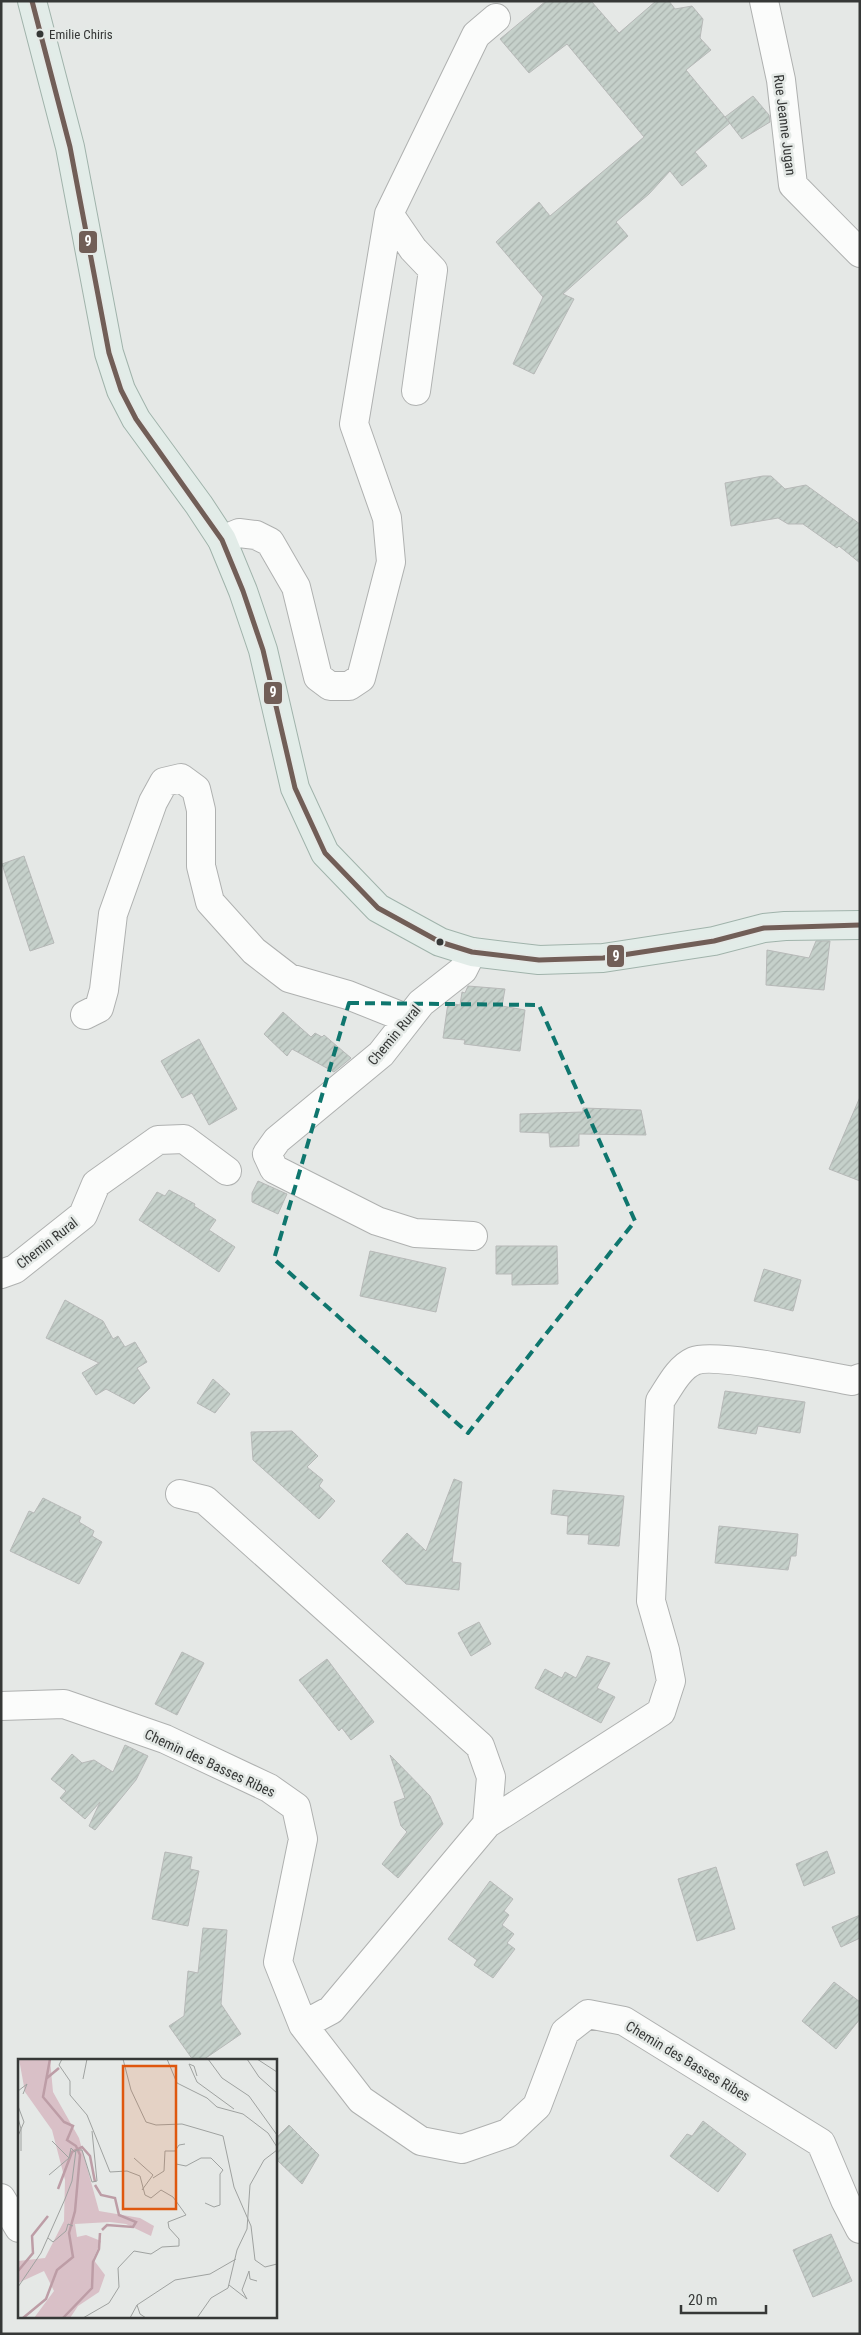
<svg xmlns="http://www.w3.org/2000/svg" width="861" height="2335" font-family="'Roboto Condensed',sans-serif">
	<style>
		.building { fill: url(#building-hatch); stroke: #b7b9b8 }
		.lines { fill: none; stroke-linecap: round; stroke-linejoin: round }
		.minor-casing { stroke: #afb1b0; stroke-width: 30 }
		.major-casing { stroke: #a0b3ab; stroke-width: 30 }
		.minor { stroke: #fbfcfb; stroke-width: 28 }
		.major { stroke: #e2ece8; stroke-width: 28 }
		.bus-1-casing { stroke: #e4e9e6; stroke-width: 9 }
		.bus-1 { stroke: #715e57; stroke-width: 5 }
		.marked { fill: none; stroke: #0f766e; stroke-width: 4; stroke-dasharray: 10 6; stroke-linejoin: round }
		.bus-dot { fill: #363837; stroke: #e4e9e6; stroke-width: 2 }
		.labels { text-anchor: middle; stroke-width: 5; stroke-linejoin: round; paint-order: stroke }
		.bus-label { font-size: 13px; fill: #363837; stroke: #e4e9e6; text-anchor: start }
		.street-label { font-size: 14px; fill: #363837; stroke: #e4e9e6 }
		.inset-river { fill: none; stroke: #bd9da6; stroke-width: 2.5 }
		.inset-road { fill: none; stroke: #9fa2a0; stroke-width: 1 }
		.view { fill: #df570e; fill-opacity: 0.15; stroke: #df570e; stroke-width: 2.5 }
		.inset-edge { fill: none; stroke: #363837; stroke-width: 2.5 }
		.line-badge { stroke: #e4e9e6; stroke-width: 2 }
		.badge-label { font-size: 14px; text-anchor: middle; font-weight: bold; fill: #fff }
	</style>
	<defs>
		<pattern id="building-hatch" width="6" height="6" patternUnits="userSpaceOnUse" patternTransform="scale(1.25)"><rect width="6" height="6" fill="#c5d0ca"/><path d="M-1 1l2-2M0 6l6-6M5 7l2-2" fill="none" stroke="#aab3ae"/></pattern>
	</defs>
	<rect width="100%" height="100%" fill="#e5e8e6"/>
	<path class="building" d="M 546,1 L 591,1 L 619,33 L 656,1 L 669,1 L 675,9 L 692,6 L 703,19 L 700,38 L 711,50 L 686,70 L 730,123 L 695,152 L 707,166 L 682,186 L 670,171 L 649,194 L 616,222 L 628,236 L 563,294 L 574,299 L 534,374 L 513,364 L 543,297 L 496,242 L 539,202 L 550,216 L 644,137 L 567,44 L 529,73 L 500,39 Z
		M 753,96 L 769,115 L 770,122 L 742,139 L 725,117 Z
		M 763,476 L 771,476 L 785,489 L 806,485 L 860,524 L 860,563 L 839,546 L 837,548 L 803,524 L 788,524 L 778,518 L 731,526 L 725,483 Z
		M 24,856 L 54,943 L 30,951 L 2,864 Z
		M 816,941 L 830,941 L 824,990 L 766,985 L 767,950 L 809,958 Z
		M 468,986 L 505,989 L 502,1006 L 525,1010 L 520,1051 L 464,1044 L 465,1040 L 443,1038 L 448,1003 L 460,1005 L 462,992 L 465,993 Z
		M 283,1012 L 311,1037 L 315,1033 L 322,1037 L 324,1035 L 351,1058 L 334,1072 L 292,1049 L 287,1056 L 264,1034 Z
		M 199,1039 L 237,1109 L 209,1125 L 192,1093 L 182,1098 L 161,1061 Z
		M 860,1097 L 860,1181 L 829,1169 Z
		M 583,1108 L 641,1110 L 646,1135 L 579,1134 L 579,1146 L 550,1147 L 549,1133 L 520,1132 L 520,1114 L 583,1112 Z
		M 258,1181 L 287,1194 L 278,1214 L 252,1202 L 252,1193 Z
		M 169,1190 L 195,1204 L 194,1206 L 216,1220 L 209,1230 L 235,1247 L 219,1272 L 139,1220 L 157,1192 L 165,1196 Z
		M 496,1246 L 557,1246 L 558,1284 L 512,1285 L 512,1274 L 496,1274 Z
		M 370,1251 L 446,1268 L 436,1312 L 360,1296 Z
		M 764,1269 L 801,1280 L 793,1311 L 754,1301 Z
		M 65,1300 L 103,1321 L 113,1339 L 118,1336 L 125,1347 L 135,1342 L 147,1362 L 137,1368 L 150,1388 L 134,1404 L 106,1389 L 96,1395 L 82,1373 L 99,1363 L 46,1338 Z
		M 213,1379 L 230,1394 L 215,1413 L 197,1403 Z
		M 725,1391 L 805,1402 L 800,1433 L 758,1426 L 756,1434 L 718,1428 Z
		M 292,1431 L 318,1456 L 307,1467 L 323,1480 L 319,1486 L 335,1501 L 319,1519 L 253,1460 L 251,1432 Z
		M 454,1479 L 462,1482 L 452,1562 L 461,1563 L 459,1590 L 406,1584 L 382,1561 L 407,1533 L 426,1551 Z
		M 553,1490 L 624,1496 L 619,1546 L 588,1544 L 589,1535 L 567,1534 L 568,1516 L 551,1514 Z
		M 43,1498 L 81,1517 L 79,1522 L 94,1531 L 92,1536 L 102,1542 L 79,1584 L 10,1551 L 29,1511 L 34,1513 Z
		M 719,1526 L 798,1534 L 796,1556 L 791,1556 L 788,1570 L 715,1563 Z
		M 479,1622 L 491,1644 L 471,1656 L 458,1633 Z
		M 182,1652 L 204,1663 L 177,1715 L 155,1704 Z
		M 587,1656 L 610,1663 L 597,1688 L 615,1697 L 601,1723 L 535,1688 L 545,1669 L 562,1678 L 565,1672 L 576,1678 Z
		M 327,1659 L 374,1722 L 351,1740 L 342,1728 L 339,1731 L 299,1680 Z
		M 125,1745 L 148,1756 L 136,1780 L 95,1830 L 89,1826 L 100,1802 L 85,1819 L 60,1798 L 66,1791 L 51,1779 L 72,1754 L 82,1763 L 94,1760 L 113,1772 Z
		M 390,1755 L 430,1796 L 443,1824 L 398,1878 L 382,1864 L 407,1832 L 401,1826 L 394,1802 L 405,1798 Z
		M 827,1851 L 835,1873 L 804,1886 L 796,1864 Z
		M 165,1852 L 192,1857 L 190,1869 L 199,1871 L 188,1926 L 152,1919 Z
		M 716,1867 L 735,1929 L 697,1941 L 678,1879 Z
		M 490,1881 L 513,1899 L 504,1911 L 509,1915 L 502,1925 L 514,1934 L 507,1943 L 515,1949 L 493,1978 L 474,1965 L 477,1960 L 448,1939 Z
		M 860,1915 L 860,1938 L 841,1947 L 832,1927 Z
		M 203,1928 L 227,1930 L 221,2004 L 241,2034 L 203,2060 L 193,2060 L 169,2026 L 184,2016 L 188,1971 L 198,1973 Z
		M 834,1982 L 860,2002 L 860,2019 L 836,2049 L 802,2021 Z
		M 703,2121 L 746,2154 L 718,2192 L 670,2156 L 687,2134 L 692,2136 Z
		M 289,2125 L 319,2155 L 302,2184 L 275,2158 L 275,2139 Z
		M 831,2234 L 852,2281 L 813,2297 L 793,2250 Z"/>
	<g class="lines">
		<g class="minor-casing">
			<path id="minor" d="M 764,1 L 781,80 L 793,185 L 860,253
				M 389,214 L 413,249 L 433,270 L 416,391
				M 222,540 L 239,533 L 256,535 L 270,542 L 296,587 L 318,677 L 330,686 L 349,686 L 361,678 L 391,562 L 387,518 L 354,424 L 389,214 L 476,35 L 496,18
				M 472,952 L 463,970 L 421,1003 L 381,1054 L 277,1140 L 267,1154 L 274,1169 L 377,1221 L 415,1233 L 473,1236
				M 85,1015 L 99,1008 L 104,990 L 113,914 L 153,802 L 164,782 L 181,778 L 196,789 L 201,810 L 201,866 L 210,902 L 254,951 L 289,978 L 348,995 L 408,1019
				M 1,1274 L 15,1269 L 83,1215 L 96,1184 L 158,1140 L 184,1139 L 227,1171
				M 180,1494 L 205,1500 L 480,1746 L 491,1777 L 487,1824 L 331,2010 L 303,2025
				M 1,1706 L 64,1704 L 165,1739 L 269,1788 L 296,1807 L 303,1839 L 278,1962 L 303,2025 L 361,2100 L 421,2141 L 462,2149 L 508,2133 L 537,2106 L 565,2032 L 588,2014 L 624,2021 L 821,2143 L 845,2200 L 860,2229
				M 487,1824 L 661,1712 L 671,1681 L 665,1650 L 651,1601 L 660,1401 C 669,1388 678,1368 694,1361 C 714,1352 824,1376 852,1381 L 860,1378
				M 1,2198 L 19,2228"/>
		</g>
		<g class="major-casing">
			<path id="major" d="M 32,1 L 70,147 L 109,353 L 121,390 L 136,419 L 199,505 L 222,540 L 243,591 L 263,650 L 295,788 L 325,853 L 378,908 L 440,942 L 472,952 L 539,960 L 603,958 L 714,941 L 764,928 L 785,926 L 860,925"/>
		</g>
		<use href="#minor" class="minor"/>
		<use href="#major" class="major"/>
		<g class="bus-1-casing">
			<path id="bus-1" d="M 32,1 L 70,147 L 109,353 L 121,390 L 136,419 L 222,540 L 243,591 L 263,650 L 295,788 L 325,853 L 378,908 L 440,942 L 472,952 L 539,960 L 603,958 L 714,941 L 764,928 L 860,925"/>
		</g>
		<use href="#bus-1" class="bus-1"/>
	</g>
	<path class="marked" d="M 349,1003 L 539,1005 L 635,1221 L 468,1433 L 274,1259 Z"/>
	<g class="bus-dot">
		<circle cx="40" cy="34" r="4.5"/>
		<circle cx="440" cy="942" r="4.5"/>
	</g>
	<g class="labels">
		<g class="bus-label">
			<text x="49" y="39">Emilie Chiris</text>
		</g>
		<g class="street-label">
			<text transform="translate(785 125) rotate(83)" y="5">Rue Jeanne Jugan</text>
			<text transform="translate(394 1035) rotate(-50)" y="5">Chemin Rural</text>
			<text transform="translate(47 1243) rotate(-38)" y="5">Chemin Rural</text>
			<text transform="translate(210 1763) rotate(25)" y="5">Chemin des Basses Ribes</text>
			<text transform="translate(688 2061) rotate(31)" y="5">Chemin des Basses Ribes</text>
		</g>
	</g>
	<g transform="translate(18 2059)">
		<rect width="259" height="259" fill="#e5e8e6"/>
		<path d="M 1,0 L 32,0 L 35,33 L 61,79 L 81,152 L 122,159 L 136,167 L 133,177 L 108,165 L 92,163 L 57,165 L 59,178 L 68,176 L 83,182 L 75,200 L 87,216 L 81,233 L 60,247 L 52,259 L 16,259 L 36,232 L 26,212 L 0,224 L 0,202 L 27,199 L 46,162 L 47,121 L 34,71 L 7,33 Z" fill="#d9c0c7"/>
		<path class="inset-river" d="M 29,19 L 41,9M 77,126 L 83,136 L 97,139 L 101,156 L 118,163 L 115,168 L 89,166 L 84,171M 40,130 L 54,93 L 64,88 L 72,97 L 77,123M 0,212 L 15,194 L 14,177 L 30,157M 5,259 L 28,240 L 39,211 L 55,198 L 51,174 L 57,152 L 62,96 L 58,87 L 49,81 L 55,67 L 46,63 L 25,38 L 32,0M 45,259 L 74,229 L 75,203 L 81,190 L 82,174"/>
		<path class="inset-road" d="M 44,0 L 41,6 L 52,22 L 52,36 L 69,56 L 92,113 L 109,112 L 122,117 L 127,136 L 133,139 L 143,131 L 155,138 L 168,156 L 150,163 L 151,169 L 161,180 L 161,187 L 144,188 L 133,195 L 116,192 L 100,209 L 101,228 L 91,244 L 65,259M 105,0 L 113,31 L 128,63 L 138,66 L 164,65 L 205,77 L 216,128 L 233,167 L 237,201 L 247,208 L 259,205M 149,0 L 159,24 L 189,39 L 199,48 L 225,55 L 250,74 L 259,88M 190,0 L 204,19 L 231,37 L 259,76M 229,0 L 241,18 L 259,34M 239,0 L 259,13M 179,17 L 176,7 L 171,5 L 179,23 L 216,50M 65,20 L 69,0M 0,32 L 9,25 L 5,35M 0,47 L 6,63 L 3,70 L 3,92M 0,59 L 3,70 L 0,77M 34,82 L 51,99 L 53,89 L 57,93M 116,99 L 135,116 L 124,131M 158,105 L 168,107 L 183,99 L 193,99 L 205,111M 31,116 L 51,99M 135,119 L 146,112 L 147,92 L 157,92 L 161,86 L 167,85M 187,144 L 196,148 L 202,146 L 202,115 L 205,111M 30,179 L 35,183 L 48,172 L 50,165 L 55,167M 211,226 L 229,240 L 224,231 L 231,212 L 232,220 L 239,222M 0,228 L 23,194 L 47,140 L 54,122 L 58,91 L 64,91 L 74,123 L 79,122 L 74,72M 119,246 L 122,255 L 128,259M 112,259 L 119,246 L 157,221 L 192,215 L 218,200M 179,259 L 193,239 L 210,229 L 219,191 L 229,170 L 232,126 L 246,101 L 259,91"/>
		<path class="view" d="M 105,7 L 158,7 L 158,150 L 105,150 Z"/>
		<rect width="259" height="259" class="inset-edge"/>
	</g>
	<g class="line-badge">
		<rect x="78" y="230" width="20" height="24" rx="5" fill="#715e57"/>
		<rect x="263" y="681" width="20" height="24" rx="5" fill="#715e57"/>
		<rect x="606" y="944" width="19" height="24" rx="5" fill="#715e57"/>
	</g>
	<g class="badge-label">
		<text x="88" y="246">9</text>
		<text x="273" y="697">9</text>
		<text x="616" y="961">9</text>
	</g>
	<rect width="861" height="2335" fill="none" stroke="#363837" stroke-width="5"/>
	<path d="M681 2305v8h85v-8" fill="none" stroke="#363837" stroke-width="2.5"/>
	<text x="688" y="2305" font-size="15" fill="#363837" stroke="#e4e9e6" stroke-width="4" paint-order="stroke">20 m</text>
</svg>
